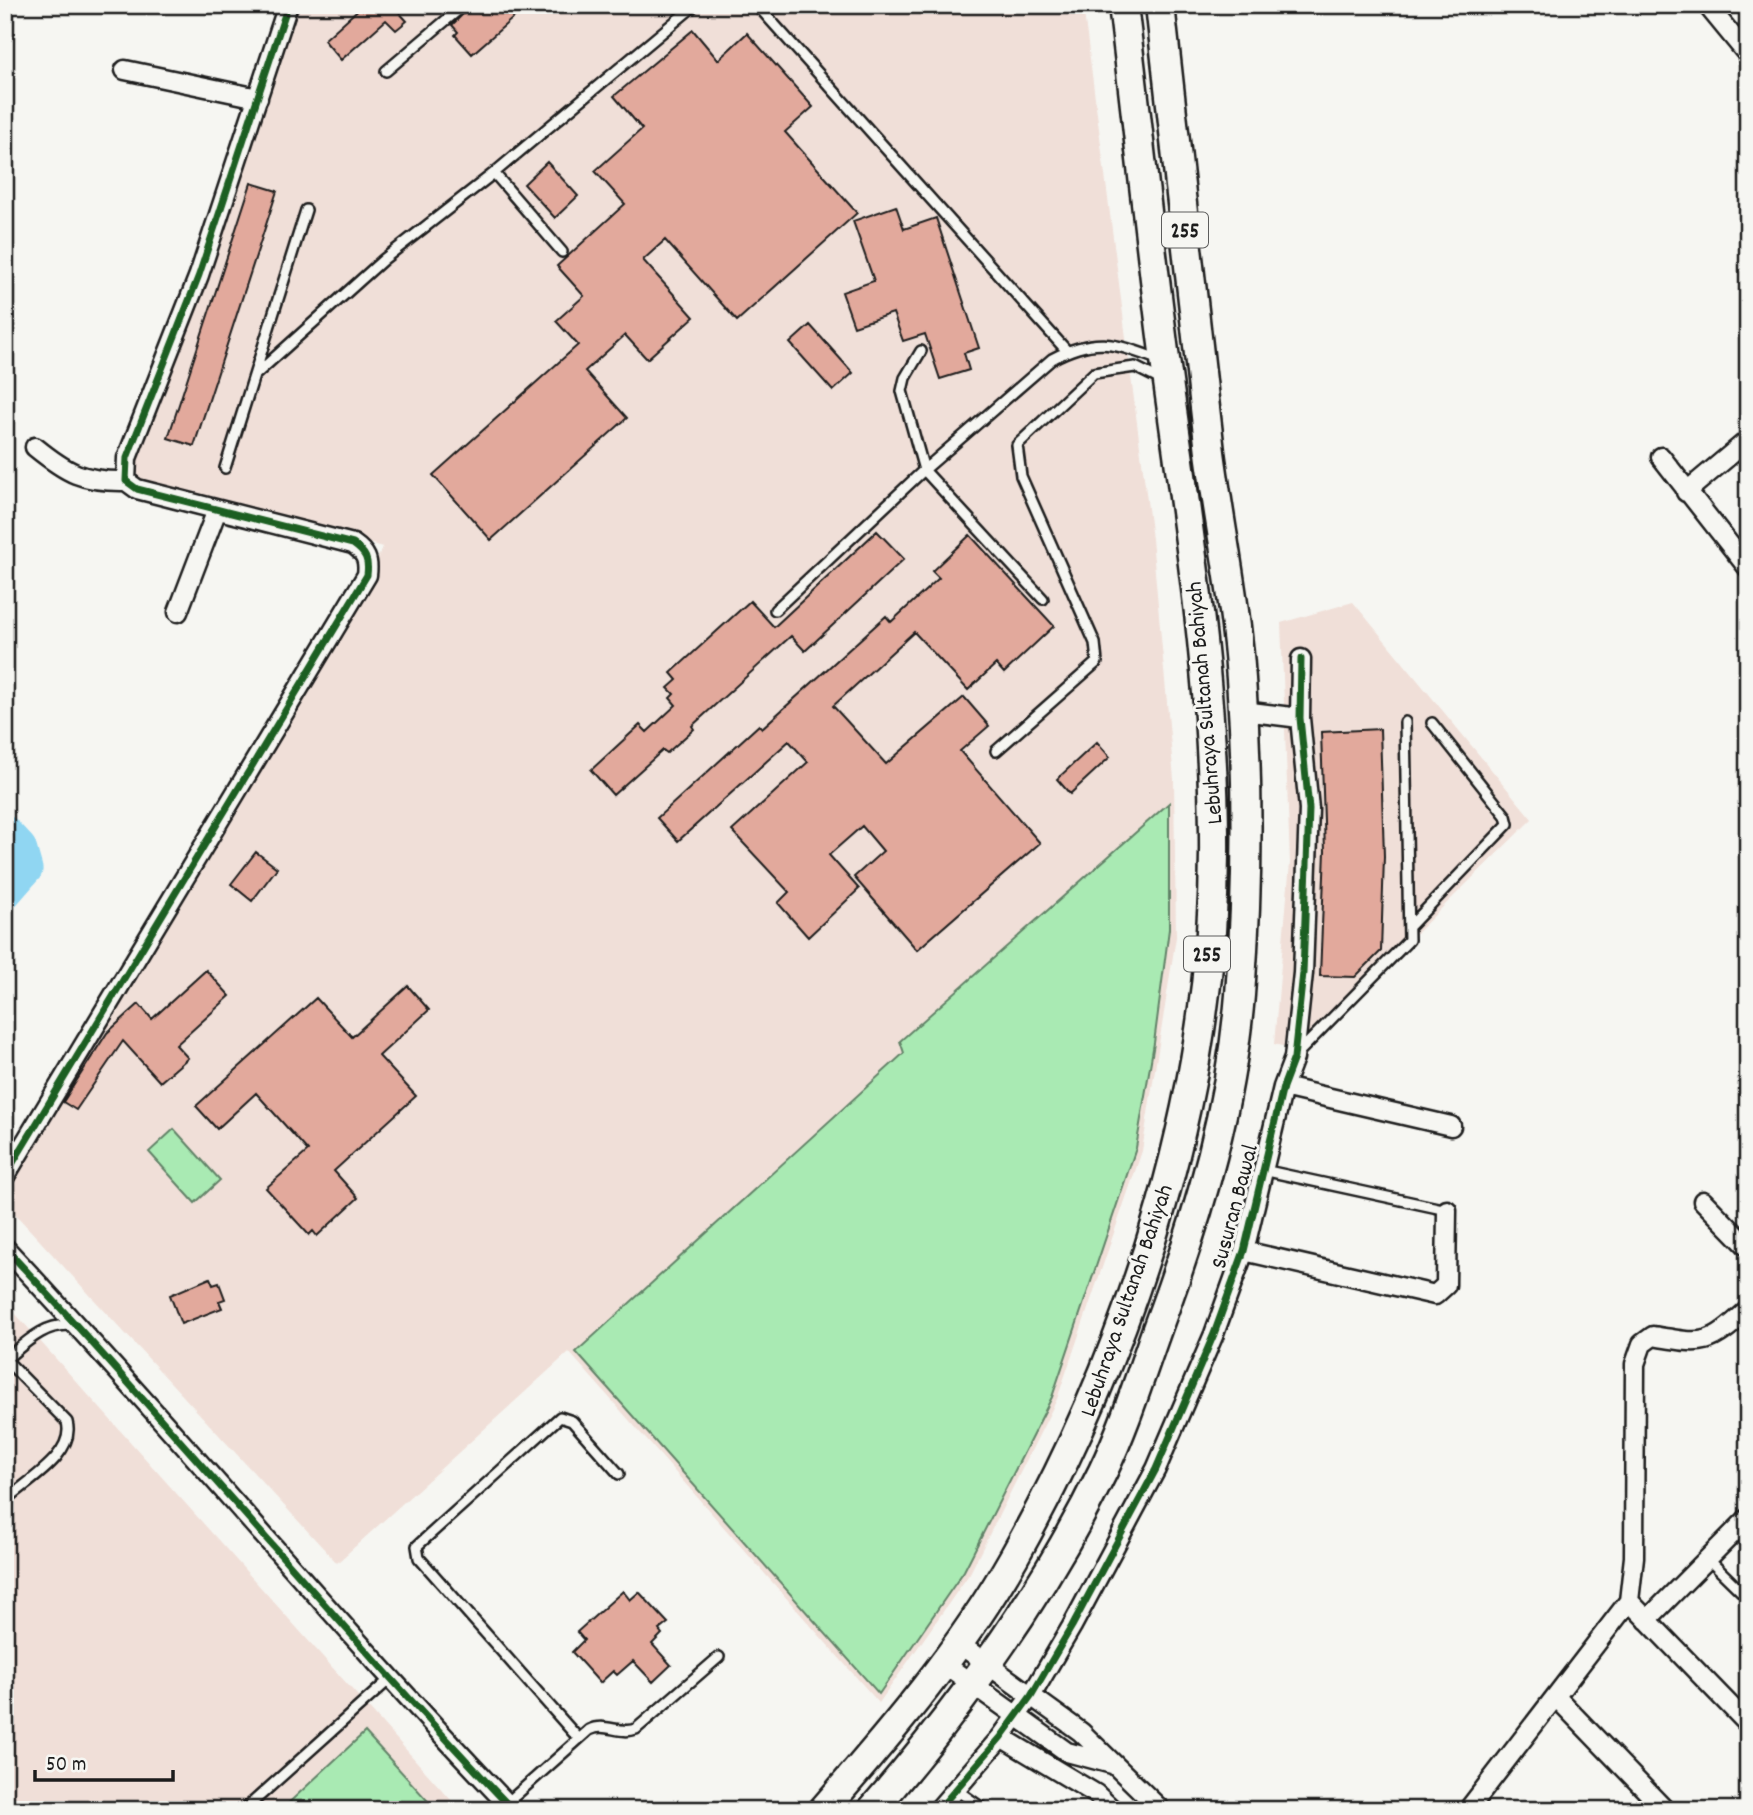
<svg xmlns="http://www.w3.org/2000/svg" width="1753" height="1815" font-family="Dekko,sans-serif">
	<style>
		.built { fill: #f0dfd8 }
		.green { fill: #a9eab3; stroke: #628368; stroke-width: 2 }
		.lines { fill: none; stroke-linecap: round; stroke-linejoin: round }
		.river { stroke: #90d6f2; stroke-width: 33 }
		.building { fill: #e2a99c; stroke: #1c1c1c; stroke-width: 2 }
		.service-casing { stroke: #1c1c1c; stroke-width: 14 }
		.minor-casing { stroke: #1c1c1c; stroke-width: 23 }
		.primary-casing { stroke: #1c1c1c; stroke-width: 33 }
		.service { stroke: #f6f6f2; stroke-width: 9 }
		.minor { stroke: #f6f6f2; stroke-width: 18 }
		.primary { stroke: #f6f6f2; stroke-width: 28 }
		.cycleway-casing { stroke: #f6f6f2; stroke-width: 11 }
		.cycleway { stroke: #1b5e20; stroke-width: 7 }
		.labels { text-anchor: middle; stroke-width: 6; stroke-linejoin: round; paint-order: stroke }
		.shield { fill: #f6f6f2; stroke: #5d5d5c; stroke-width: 2 }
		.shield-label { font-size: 21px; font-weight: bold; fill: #1c1c1c }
		.street-label { font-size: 23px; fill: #1c1c1c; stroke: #f6f6f2 }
	</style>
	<rect width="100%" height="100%" fill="#f6f6f2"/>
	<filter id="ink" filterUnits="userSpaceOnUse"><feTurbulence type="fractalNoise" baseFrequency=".0143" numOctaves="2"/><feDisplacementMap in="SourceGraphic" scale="14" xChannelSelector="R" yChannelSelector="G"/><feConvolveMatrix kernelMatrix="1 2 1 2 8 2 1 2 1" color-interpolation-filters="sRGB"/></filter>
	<g filter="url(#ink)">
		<path class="built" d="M 284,5 L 1083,5 L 1152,539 L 1174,779 L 1176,937 L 1142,1151 L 1057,1399 L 970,1573 L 879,1703 L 569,1352 L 337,1563 L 5,1203 L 5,1163 L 337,642 L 383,547 L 127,479 Z
			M 1353,602 L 1532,819 L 1298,1050 L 1274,1044 L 1290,863 L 1281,623 Z
			M 5,1302 L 460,1810 L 5,1810 Z"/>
		<path class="green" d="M 1169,803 L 1169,929 L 1154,1043 L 1136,1148 L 1052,1397 L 964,1571 L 879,1694 L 576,1352 L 904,1053 L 900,1041 Z
			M 174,1129 L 220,1180 L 195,1203 L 149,1152 Z
			M 365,1732 L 436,1810 L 281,1810 Z"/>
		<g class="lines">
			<path class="river" d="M 5,832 L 20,848 L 26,869 L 5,893"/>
		</g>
		<path class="building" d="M 363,5 L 403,5 L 397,10 L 407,21 L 396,30 L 386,20 L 341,60 L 324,40 Z
			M 472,5 L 479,13 L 488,5 L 528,5 L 472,54 L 455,35 L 458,32 L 452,25 Z
			M 693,30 L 718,60 L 747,33 L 813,107 L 785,132 L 857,213 L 737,321 L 665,240 L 643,260 L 694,317 L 647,359 L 625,335 L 585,371 L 627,418 L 491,540 L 433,475 L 578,345 L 556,321 L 584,296 L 557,266 L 625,204 L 595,171 L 642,129 L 614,96 Z
			M 547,162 L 578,196 L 555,218 L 524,184 Z
			M 251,183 L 277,191 L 194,446 L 168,438 Z
			M 896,206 L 904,229 L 936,218 L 979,348 L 964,353 L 969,370 L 940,379 L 925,334 L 903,341 L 893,313 L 854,326 L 842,292 L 874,281 L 853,221 Z
			M 810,325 L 853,373 L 833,391 L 790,343 Z
			M 877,531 L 904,559 L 805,651 L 791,636 L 692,726 L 694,729 L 667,753 L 663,750 L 613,795 L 591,770 L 640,725 L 647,732 L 676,705 L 670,698 L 674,694 L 668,688 L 677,680 L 671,673 L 750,601 L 774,627 Z
			M 970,535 L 1054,626 L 1004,673 L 996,664 L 968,690 L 914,632 L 833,706 L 886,764 L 964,697 L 989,726 L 960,751 L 1040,843 L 917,950 L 854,877 L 883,851 L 862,826 L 829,855 L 859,889 L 808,937 L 778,903 L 789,892 L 732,831 L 808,762 L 789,741 L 678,841 L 657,818 L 759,725 L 762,728 L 886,616 L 891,622 L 939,578 L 932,571 Z
			M 1380,729 L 1384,856 L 1381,951 L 1355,977 L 1320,976 L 1325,851 L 1321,732 Z
			M 1097,742 L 1110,757 L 1070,794 L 1057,779 Z
			M 256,852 L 277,868 L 252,901 L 231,884 Z
			M 206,970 L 230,996 L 176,1045 L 188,1058 L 160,1082 L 123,1041 L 76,1110 L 63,1102 L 107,1033 L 139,1004 L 152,1019 Z
			M 408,986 L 429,1010 L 379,1056 L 416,1096 L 334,1171 L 358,1198 L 317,1236 L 313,1231 L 309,1235 L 266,1188 L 308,1151 L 256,1093 L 217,1129 L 196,1106 L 316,998 L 352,1037 Z
			M 210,1278 L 213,1285 L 219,1283 L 225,1299 L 219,1301 L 222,1308 L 181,1324 L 170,1295 Z
			M 623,1591 L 630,1600 L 639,1592 L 668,1623 L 659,1630 L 662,1634 L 652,1644 L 671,1665 L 653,1682 L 633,1661 L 617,1675 L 613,1671 L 600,1683 L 572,1652 L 584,1640 L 577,1632 Z"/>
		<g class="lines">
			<g class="service-casing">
				<path id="service" d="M 757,5 L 1067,351
					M 386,71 L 464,5
					M 494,173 L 562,252
					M 921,351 L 905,378 L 902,391 L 924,470 L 1043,599
					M 254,376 L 384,259 L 494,173 L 695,5
					M 225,468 L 306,210
					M 775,610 L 924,470 L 1052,359 C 1097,335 1116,344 1160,360
					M 996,751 L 1097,662 L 1095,643 L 1021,476 L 1017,445 L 1094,373 L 1135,367 L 1161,380
					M 1410,926 L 1508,824 L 1506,816 L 1432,723
					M 1297,1054 L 1409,940 L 1405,722
					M 1263,1170 L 1447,1210
					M 5,1360 C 25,1343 46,1321 74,1326
					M 5,1501 C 27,1481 76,1454 67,1422 L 6,1360
					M 1708,1559 L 1748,1598
					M 579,1739 L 419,1558 L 417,1546 L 560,1417 L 572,1421 L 619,1474
					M 955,1789 L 985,1810
					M 507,1803 L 589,1730 C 605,1722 620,1735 636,1729 L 719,1657
					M 244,1810 L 391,1678"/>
			</g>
			<g class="minor-casing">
				<path id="minor" d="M 1707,5 L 1748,55
					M 125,70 L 258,98
					M 35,447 C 67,473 83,482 126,481
					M 1661,457 L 1748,568
					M 1686,492 L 1748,440
					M 178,612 L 217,510
					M 1243,711 L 1300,718
					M 1283,1087 L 1451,1126
					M 5,1176 L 367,575 C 369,560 366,553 353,544 L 137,489 L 126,481 L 127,458 L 199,275 L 288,5
					M 1703,1201 L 1748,1247
					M 5,1248 C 178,1432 338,1627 513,1810
					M 1244,1251 L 1435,1295 L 1446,1285 L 1447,1210
					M 1629,1601 L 1748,1724
					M 1647,1620 L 1748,1518
					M 958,1643 L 1081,1732 L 1161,1810
					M 943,1663 L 1067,1752 L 1112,1764
					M 1556,1697 L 1665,1810
					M 1001,1737 L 1096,1794 L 1113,1810
					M 938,1810 L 1001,1737 L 1031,1696 L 1072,1626 L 1156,1469 L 1214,1334 L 1244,1251 L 1283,1087 L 1294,1058 L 1303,973 L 1309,809 L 1300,718 L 1301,659
					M 1468,1810 L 1629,1601 L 1634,1557 L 1635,1364 L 1642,1344 L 1653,1336 C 1706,1345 1708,1346 1748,1310"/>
			</g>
			<g class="primary-casing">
				<path id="primary" d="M 823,1810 C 892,1731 962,1649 1014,1557 C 1135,1342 1217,1084 1214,835 C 1213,678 1187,522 1166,367 C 1150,247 1138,126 1123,5
					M 872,1810 C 962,1706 1043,1595 1103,1471 C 1128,1419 1144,1363 1164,1310 C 1201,1208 1231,1104 1240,995 C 1248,891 1249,784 1241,679 C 1236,603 1220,528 1210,452 C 1192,303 1177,154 1160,5"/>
			</g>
			<use href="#service" class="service"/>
			<use href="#minor" class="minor"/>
			<use href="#primary" class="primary"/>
			<g class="cycleway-casing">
				<path id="cycleway" d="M 5,1176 L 367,575 C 369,560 366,553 353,544 L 137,489 L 126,481 L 127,458 L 199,275 L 288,5
					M 5,1248 C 178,1432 338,1627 513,1810
					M 938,1810 L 1001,1737 L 1031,1696 L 1072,1626 L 1156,1469 L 1214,1334 L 1244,1251 L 1283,1087 L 1294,1058 L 1303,973 L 1309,809 L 1300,718 L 1301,659"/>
			</g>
			<use href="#cycleway" class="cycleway"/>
		</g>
	</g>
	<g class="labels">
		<g class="shield">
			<rect x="1162" y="212.5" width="46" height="35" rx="5"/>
			<rect x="1184" y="936.5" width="46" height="35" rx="5"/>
		</g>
		<g class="shield-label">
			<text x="1185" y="237">255</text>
			<text x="1207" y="961">255</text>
		</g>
		<g class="street-label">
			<text transform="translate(1203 703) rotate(-95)" y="8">Lebuhraya Sultanah Bahiyah</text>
			<text transform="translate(1233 1206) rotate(-75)" y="8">Susuran Bawal</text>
			<text transform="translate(1125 1300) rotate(-71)" y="8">Lebuhraya Sultanah Bahiyah</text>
		</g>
	</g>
	<rect width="1753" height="1815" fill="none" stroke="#f6f6f2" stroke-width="28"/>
	<rect x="14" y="14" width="1725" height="1787" fill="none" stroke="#1c1c1c" stroke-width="2.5" filter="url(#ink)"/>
	<path d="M35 1770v10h138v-10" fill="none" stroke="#1c1c1c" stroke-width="3.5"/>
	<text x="46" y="1770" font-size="21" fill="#1c1c1c" stroke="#f6f6f2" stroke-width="5" paint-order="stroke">50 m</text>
</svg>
